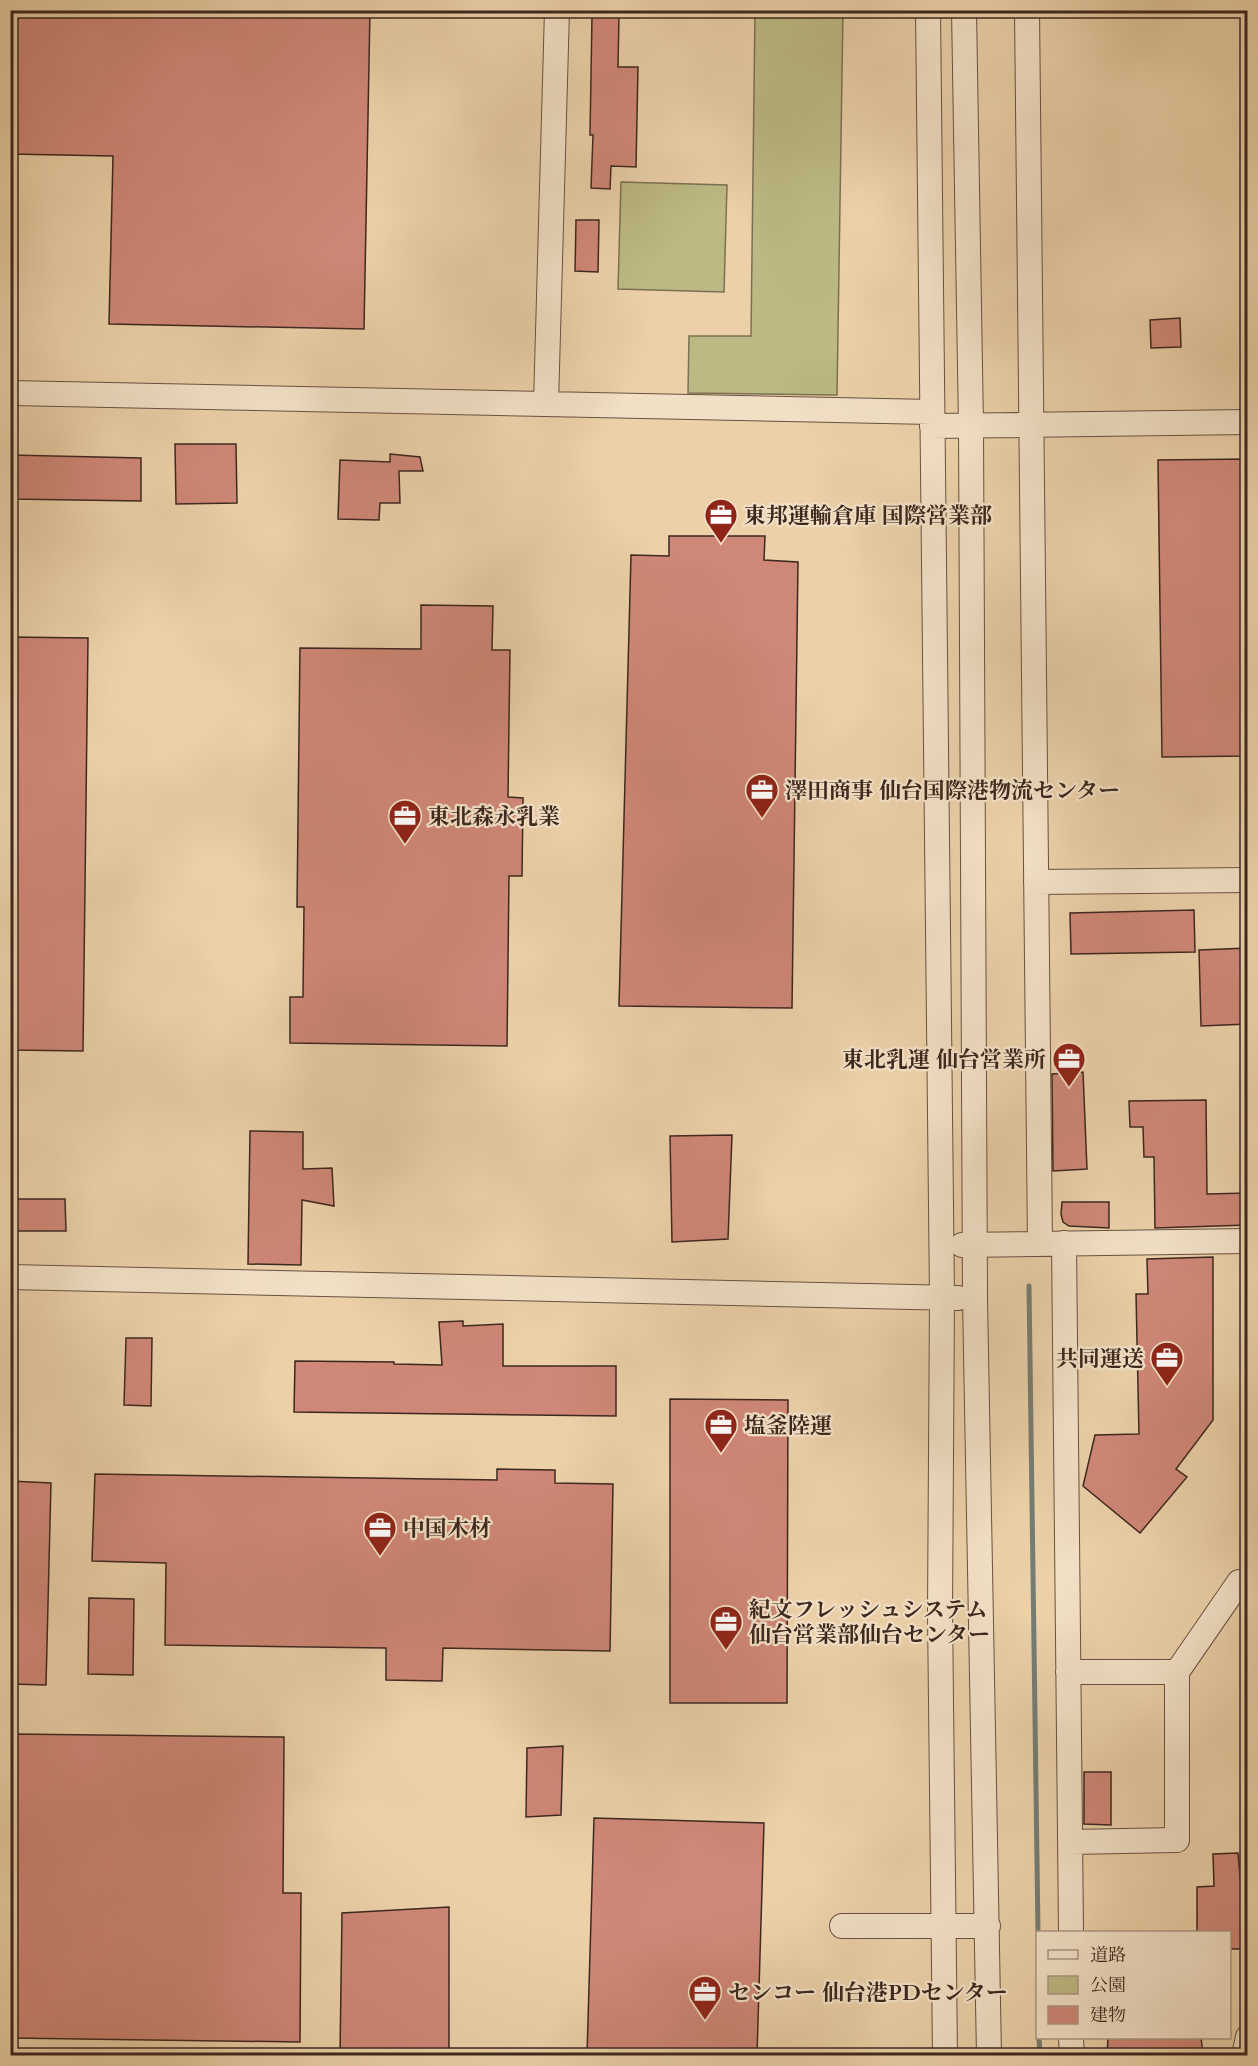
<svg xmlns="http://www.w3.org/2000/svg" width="1258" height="2066" font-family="Cardo,'Noto Serif JP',serif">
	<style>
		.green { fill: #bcb984; stroke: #7c7052; stroke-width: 1.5 }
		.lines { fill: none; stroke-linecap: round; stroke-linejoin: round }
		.stream { stroke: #747d74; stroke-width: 5 }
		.building { fill: #cf8777; stroke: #3d281f; stroke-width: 1.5 }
		.minor-casing { stroke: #685241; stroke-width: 26 }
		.minor { stroke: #f2e0c6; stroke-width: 24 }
		.labels { text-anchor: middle; stroke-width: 4.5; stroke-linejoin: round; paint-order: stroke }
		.poi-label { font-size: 22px; font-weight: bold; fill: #3d281f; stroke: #f2e0c6; text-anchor: start }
	</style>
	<rect width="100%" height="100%" fill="#ebd0a8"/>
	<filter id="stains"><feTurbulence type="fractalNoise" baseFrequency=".00333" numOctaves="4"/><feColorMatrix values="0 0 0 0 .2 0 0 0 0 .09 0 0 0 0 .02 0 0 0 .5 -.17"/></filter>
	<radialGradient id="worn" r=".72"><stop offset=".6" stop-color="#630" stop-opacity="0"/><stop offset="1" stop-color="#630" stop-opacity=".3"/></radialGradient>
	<path class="green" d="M 755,11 L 843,11 L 837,395 L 688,393 L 689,336 L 751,336 Z
		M 621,182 L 727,185 L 724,292 L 618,289 Z"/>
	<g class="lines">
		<path class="stream" d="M 1029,1286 L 1038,1932
			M 1039,2038 L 1040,2056"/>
	</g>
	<path class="building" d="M 10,10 L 370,10 L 364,329 L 109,324 L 113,156 L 10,154 Z
		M 592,16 L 619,16 L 618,67 L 638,67 L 636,167 L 611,166 L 610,189 L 591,188 L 593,135 L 590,135 Z
		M 576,220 L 599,220 L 598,272 L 575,271 Z
		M 1180,318 L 1181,347 L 1151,348 L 1150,320 Z
		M 175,444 L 236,444 L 237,503 L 176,504 Z
		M 390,454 L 420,457 L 423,471 L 399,471 L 400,503 L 380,503 L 379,520 L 338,519 L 340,460 L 390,462 Z
		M 10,455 L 141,458 L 141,501 L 10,499 Z
		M 1248,459 L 1248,756 L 1162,757 L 1158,460 Z
		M 669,536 L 765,536 L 764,560 L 798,562 L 792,1008 L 619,1006 L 631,555 L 669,556 Z
		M 421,605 L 493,606 L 492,650 L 510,650 L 508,797 L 523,798 L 522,876 L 509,876 L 507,1046 L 290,1043 L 290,997 L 303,997 L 304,907 L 297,907 L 300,648 L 421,649 Z
		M 10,637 L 88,638 L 83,1051 L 10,1050 Z
		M 1194,910 L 1195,952 L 1071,954 L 1070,913 Z
		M 1248,948 L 1248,1024 L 1201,1026 L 1199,950 Z
		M 1083,1072 L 1087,1169 L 1053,1171 L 1052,1074 Z
		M 1206,1100 L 1207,1194 L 1248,1193 L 1248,1225 L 1155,1228 L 1154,1157 L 1144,1157 L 1143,1127 L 1130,1127 L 1129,1101 Z
		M 250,1131 L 303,1132 L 303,1169 L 332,1168 L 334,1206 L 302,1200 L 301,1265 L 248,1264 Z
		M 732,1135 L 728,1239 L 672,1242 L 670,1136 Z
		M 10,1199 L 65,1199 L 66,1231 L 10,1231 Z
		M 1062,1202 L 1109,1202 L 1109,1228 L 1069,1226 L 1063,1222 L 1061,1214 Z
		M 1213,1257 L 1213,1420 L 1176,1469 L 1187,1477 L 1140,1533 L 1083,1486 L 1095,1435 L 1139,1434 L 1136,1294 L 1148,1294 L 1147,1259 Z
		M 463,1321 L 463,1326 L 503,1324 L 503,1366 L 616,1366 L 616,1416 L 294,1412 L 295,1361 L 394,1362 L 394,1364 L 442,1365 L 439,1322 Z
		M 126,1338 L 152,1338 L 151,1406 L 124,1405 Z
		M 670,1399 L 788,1400 L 787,1703 L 670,1703 Z
		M 497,1469 L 555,1470 L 555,1483 L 613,1484 L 610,1651 L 443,1648 L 442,1681 L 386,1680 L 386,1648 L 165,1645 L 166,1563 L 92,1561 L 95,1474 L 497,1480 Z
		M 10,1481 L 51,1483 L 46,1685 L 10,1684 Z
		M 89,1598 L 134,1599 L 133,1675 L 88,1674 Z
		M 10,1734 L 284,1737 L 283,1893 L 301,1893 L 300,2042 L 10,2038 Z
		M 563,1746 L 561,1815 L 526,1817 L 527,1748 Z
		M 1084,1772 L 1111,1772 L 1111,1825 L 1084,1824 Z
		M 594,1818 L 764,1823 L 757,2055 L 587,2055 Z
		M 1238,1853 L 1241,1886 L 1246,1886 L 1248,1949 L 1230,1949 L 1230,1932 L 1197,1932 L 1197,1887 L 1214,1886 L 1213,1854 Z
		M 449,1907 L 449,2055 L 340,2055 L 342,1913 Z
		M 1108,2037 L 1201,2037 L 1203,2055 L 1107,2055 Z"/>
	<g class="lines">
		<g class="minor-casing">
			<path id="minor" d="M 928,10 L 942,1298 L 940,1613 L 945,2056
				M 964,10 L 971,426 L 975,1298 L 989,2056
				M 1027,10 L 1040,1244
				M 10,393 L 932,412
				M 546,404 L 557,10
				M 932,426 L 1248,422
				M 1036,882 L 1248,880
				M 1064,1243 L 1071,1932
				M 962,1245 L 1248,1241
				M 10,1277 L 958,1298
				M 1068,1672 L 1177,1672
				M 1070,1842 L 1177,1840 L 1177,1672 L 1239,1582
				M 842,1926 L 988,1926
				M 1071,2038 L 1072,2056
				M 1244,2056 L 1248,2037"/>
		</g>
		<use href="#minor" class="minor"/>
	</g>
	<defs>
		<g id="office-pin" transform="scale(1.725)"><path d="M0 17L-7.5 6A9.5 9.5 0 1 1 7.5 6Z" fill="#8f2418" stroke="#f2e0c6"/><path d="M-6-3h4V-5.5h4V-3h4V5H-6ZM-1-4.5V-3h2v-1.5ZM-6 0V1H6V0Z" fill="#fff"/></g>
	</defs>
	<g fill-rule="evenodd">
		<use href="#office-pin" x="721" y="515"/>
		<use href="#office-pin" x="762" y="790"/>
		<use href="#office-pin" x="405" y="816"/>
		<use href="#office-pin" x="1069" y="1059"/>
		<use href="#office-pin" x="1167" y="1358"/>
		<use href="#office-pin" x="721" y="1425"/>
		<use href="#office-pin" x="380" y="1528"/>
		<use href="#office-pin" x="726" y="1622"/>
		<use href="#office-pin" x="705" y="1992"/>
	</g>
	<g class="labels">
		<g class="poi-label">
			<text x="744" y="523">東邦運輸倉庫 国際営業部</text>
			<text x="785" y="798">澤田商事 仙台国際港物流センター</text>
			<text x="428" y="824">東北森永乳業</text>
			<text x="1046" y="1067" text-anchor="end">東北乳運 仙台営業所</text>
			<text x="1144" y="1366" text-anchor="end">共同運送</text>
			<text x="744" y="1433">塩釜陸運</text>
			<text x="403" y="1536">中国木材</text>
			<text x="749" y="1617">紀文フレッシュシステム<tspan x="749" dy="25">仙台営業部仙台センター</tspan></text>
			<text x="728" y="2000">センコー 仙台港PDセンター</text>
		</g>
	</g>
	<rect width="1258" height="2066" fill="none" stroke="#ebd0a8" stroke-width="36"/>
	<rect x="12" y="12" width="1234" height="2042" fill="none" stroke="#3d281f" stroke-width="3"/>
	<rect x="18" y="18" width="1222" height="2030" fill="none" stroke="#3d281f" stroke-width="1.5"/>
	<rect x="1036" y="1931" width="195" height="108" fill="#f2e0c6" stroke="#aa9683" stroke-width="1.5"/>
	<rect x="1048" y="1950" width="30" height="9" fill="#f2e0c6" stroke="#aa9683" stroke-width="1.5"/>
	<text x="1090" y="1961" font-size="18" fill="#3d281f">道路</text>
	<rect x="1048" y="1976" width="30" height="18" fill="#bcb984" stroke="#aa9683" stroke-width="1.5"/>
	<text x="1090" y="1991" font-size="18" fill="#3d281f">公園</text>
	<rect x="1048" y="2006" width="30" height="18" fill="#cf8777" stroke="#aa9683" stroke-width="1.5"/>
	<text x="1090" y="2021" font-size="18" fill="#3d281f">建物</text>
	<rect width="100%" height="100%" filter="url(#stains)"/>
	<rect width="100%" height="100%" fill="url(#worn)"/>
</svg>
